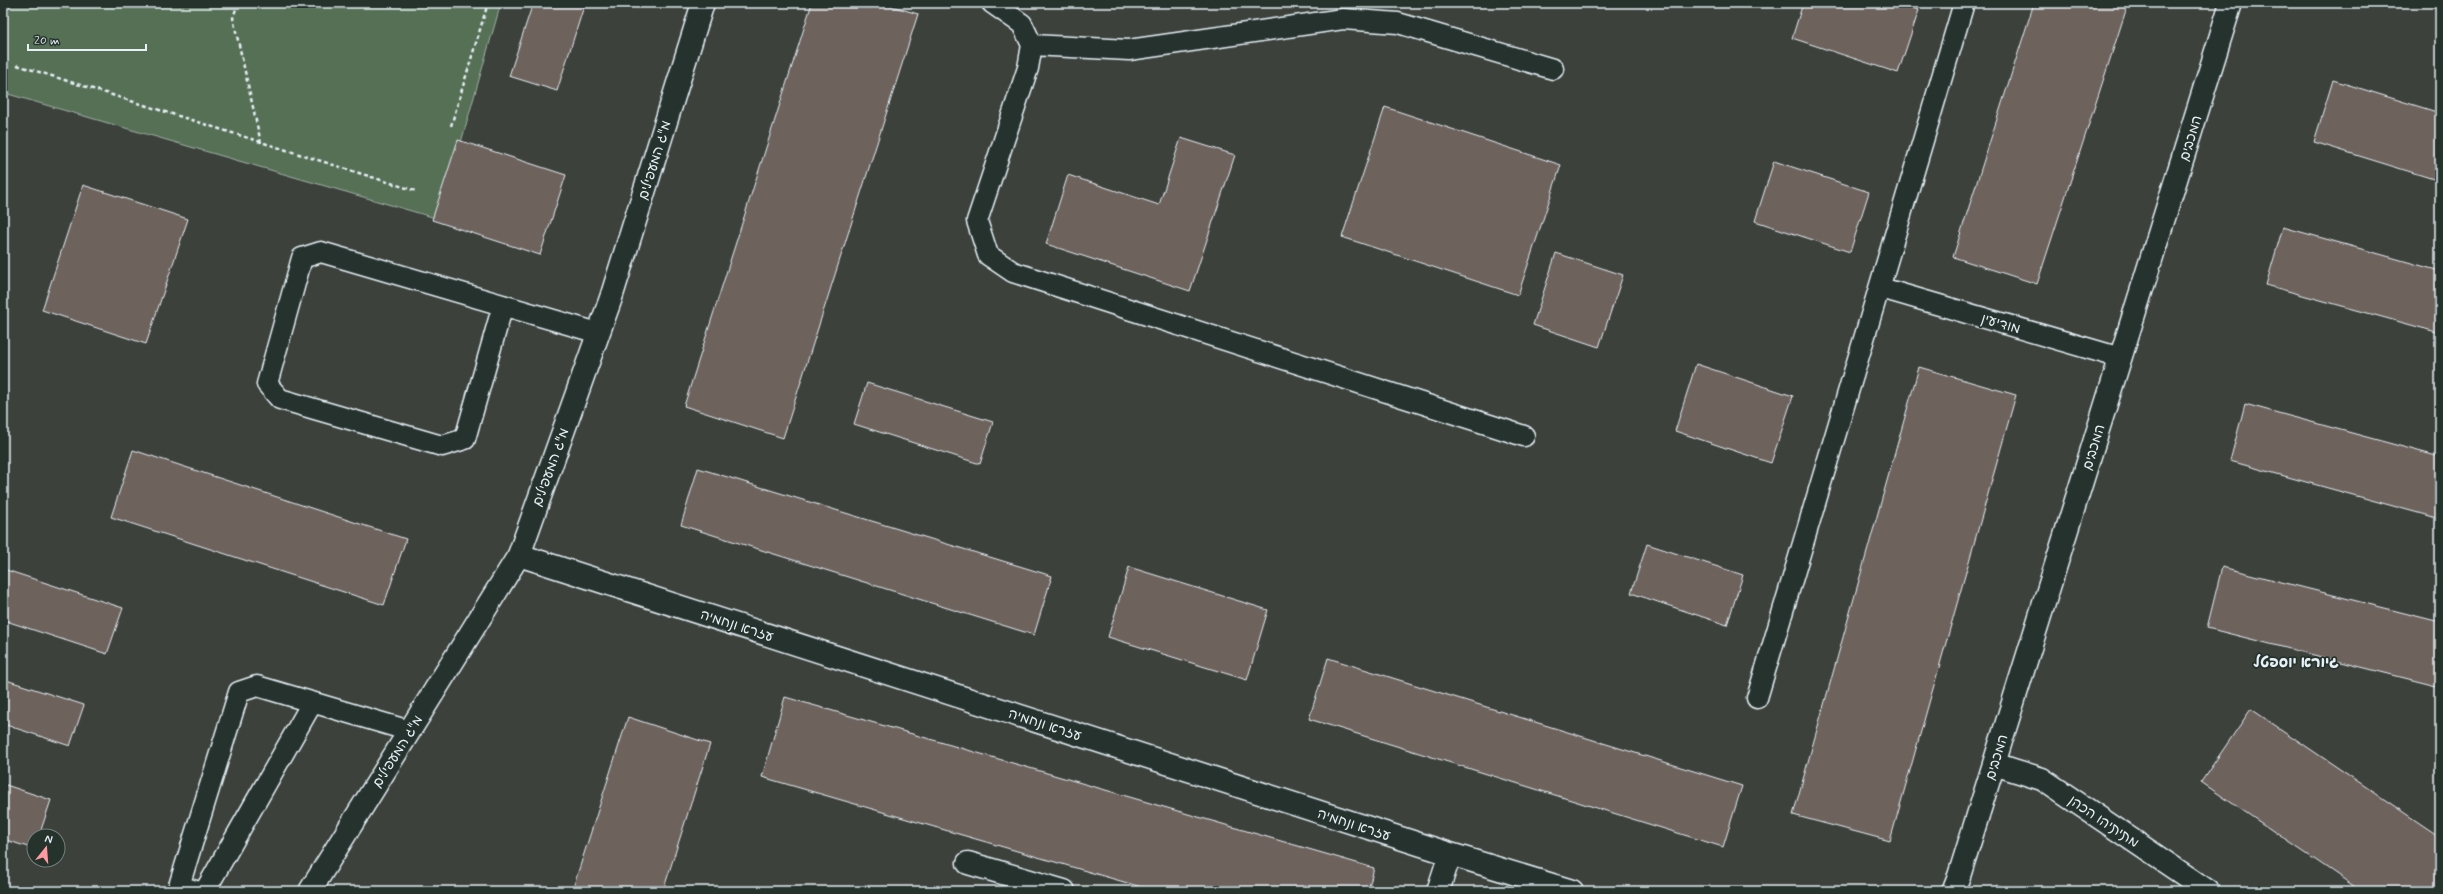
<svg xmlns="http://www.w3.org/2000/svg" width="2443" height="894" font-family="Mynerve,'Playpen Sans Hebrew',sans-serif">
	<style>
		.green { fill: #577056; stroke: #a0b0a7 }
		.building { fill: #6e625d; stroke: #e8f1f8 }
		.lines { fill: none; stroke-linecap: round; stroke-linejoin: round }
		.service-casing { stroke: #e8f1f8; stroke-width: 23 }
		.minor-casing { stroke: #e8f1f8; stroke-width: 25 }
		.tertiary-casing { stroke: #e8f1f8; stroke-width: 25 }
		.path { stroke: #e8f1f8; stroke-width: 2.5; stroke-dasharray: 4 3; stroke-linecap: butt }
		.service { stroke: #26332d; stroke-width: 20 }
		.minor { stroke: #26332d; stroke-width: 22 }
		.tertiary { stroke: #26332d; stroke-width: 22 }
		.labels { text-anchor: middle; stroke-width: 3.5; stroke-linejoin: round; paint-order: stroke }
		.street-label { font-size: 14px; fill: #e8f1f8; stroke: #26332d }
		.neighbourhood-label { font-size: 15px; font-weight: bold; fill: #e8f1f8; stroke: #26332d }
	</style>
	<rect width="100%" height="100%" fill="#3c413b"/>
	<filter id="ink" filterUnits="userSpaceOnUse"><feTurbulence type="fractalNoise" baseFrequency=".025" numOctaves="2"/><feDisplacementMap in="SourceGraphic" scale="8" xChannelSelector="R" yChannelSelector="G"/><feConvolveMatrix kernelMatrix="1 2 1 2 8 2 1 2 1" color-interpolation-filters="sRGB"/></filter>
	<g filter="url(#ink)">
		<path class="green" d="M 3,3 L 501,3 L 439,219 L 8,94 L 3,111 Z"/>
		<path class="building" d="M 533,3 L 585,3 L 557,91 L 509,76 Z
			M 812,3 L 881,3 L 918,14 L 783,438 L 684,406 Z
			M 1803,3 L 1896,3 L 1919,10 L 1898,73 L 1792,38 Z
			M 2034,3 L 2128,4 L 2037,284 L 1953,257 Z
			M 2333,80 L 2440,113 L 2440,181 L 2314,142 Z
			M 1385,107 L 1561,165 L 1518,295 L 1342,237 Z
			M 1181,138 L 1235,155 L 1190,291 L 1046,244 L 1068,175 L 1159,205 Z
			M 458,140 L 566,175 L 540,255 L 432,220 Z
			M 1774,161 L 1869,192 L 1850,252 L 1755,221 Z
			M 83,185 L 188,219 L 146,344 L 42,310 Z
			M 2283,227 L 2440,271 L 2440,333 L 2266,285 Z
			M 1556,253 L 1623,275 L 1599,347 L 1533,325 Z
			M 1696,364 L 1793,396 L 1771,463 L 1675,431 Z
			M 1919,367 L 2016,395 L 1890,841 L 1793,815 Z
			M 867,383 L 993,422 L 980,464 L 854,424 Z
			M 2245,404 L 2440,457 L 2440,519 L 2230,461 Z
			M 133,450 L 406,539 L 384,605 L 111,517 Z
			M 698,468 L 1052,576 L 1034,635 L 681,525 Z
			M 1647,544 L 1743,575 L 1727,625 L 1631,593 Z
			M 1129,567 L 1268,610 L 1247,680 L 1108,637 Z
			M 2222,567 L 2440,622 L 2440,687 L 2207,628 Z
			M 3,569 L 123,608 L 107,654 L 3,620 Z
			M 1328,658 L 1742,786 L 1723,847 L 1309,719 Z
			M 3,679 L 84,705 L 70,746 L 3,724 Z
			M 785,697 L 1374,868 L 1368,891 L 1155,891 L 762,777 Z
			M 2251,709 L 2440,837 L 2440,891 L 2361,891 L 2201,782 Z
			M 628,717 L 710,744 L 663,891 L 572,891 Z
			M 3,784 L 51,800 L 39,836 L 34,836 L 34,849 L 3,839 Z
			M 1997,885 L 2016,891 L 1995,891 Z"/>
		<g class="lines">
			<g class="service-casing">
				<path id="service" d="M 992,3 L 1022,24 L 1032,45 L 1028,68 L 977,221 L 988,255 L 1013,272 L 1524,436
					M 1032,45 L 1129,50 L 1343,19 L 1398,23 L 1553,69
					M 1881,288 L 2121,358
					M 503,305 L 465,439 L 442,446 L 280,399 L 267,384 L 302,258 L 321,252 L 598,333
					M 1757,698 L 1964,3
					M 196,891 L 179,886 L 239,692 L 257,686 L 410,731
					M 205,891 L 312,703"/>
			</g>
			<g class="minor-casing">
				<path id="minor" d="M 519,555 L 1450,854 L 1572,891
					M 1994,764 L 2042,779 L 2208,891
					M 968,863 L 1064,891
					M 1438,891 L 1450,854
					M 1953,891 L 1959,876 L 2231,3"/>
			</g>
			<g class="tertiary-casing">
				<path id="tertiary" d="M 310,891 L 519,555 L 611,298 L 703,3"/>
			</g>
			<path class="path" d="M 238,3 L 233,18 L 261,143
				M 17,65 L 416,191
				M 451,126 L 488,3"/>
			<use href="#service" class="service"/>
			<use href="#minor" class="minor"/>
			<use href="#tertiary" class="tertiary"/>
		</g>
	</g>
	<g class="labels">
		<g class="street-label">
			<text transform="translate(2190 138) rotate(-73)" y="5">המכבים</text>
			<text transform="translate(654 160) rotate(-73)" y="5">מ"ג המעפילים</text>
			<text transform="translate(2001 323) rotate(16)" y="5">מודיעין</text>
			<text transform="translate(2093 447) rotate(-73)" y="5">המכבים</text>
			<text transform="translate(550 467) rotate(-70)" y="5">מ"ג המעפילים</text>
			<text transform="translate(737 625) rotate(18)" y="5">עזרא ונחמיה</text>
			<text transform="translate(1045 724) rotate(18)" y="5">עזרא ונחמיה</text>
			<text transform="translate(397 751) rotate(-58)" y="5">מ"ג המעפילים</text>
			<text transform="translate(1996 757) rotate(-73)" y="5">המכבים</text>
			<text transform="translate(2104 821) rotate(34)" y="5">מתיתיהו הכהן</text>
			<text transform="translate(1354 824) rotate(18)" y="5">עזרא ונחמיה</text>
		</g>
		<g class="neighbourhood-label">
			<text x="2296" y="667">גיורא יוספטל</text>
		</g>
	</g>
	<rect width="2443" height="894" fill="none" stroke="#26332d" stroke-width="16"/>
	<rect x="8" y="8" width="2427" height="878" fill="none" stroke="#e8f1f8" stroke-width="1.5" filter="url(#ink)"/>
	<g transform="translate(46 848) rotate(17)"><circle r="19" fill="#26332d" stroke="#747f7e"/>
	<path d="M0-3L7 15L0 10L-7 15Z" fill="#ff9aa2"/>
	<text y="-6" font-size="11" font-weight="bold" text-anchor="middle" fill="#e8f1f8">N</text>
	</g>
	<path d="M28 44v6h118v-6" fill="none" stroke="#e8f1f8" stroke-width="2"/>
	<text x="34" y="44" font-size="12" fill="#e8f1f8" stroke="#26332d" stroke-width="3" paint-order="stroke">20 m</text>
</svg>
